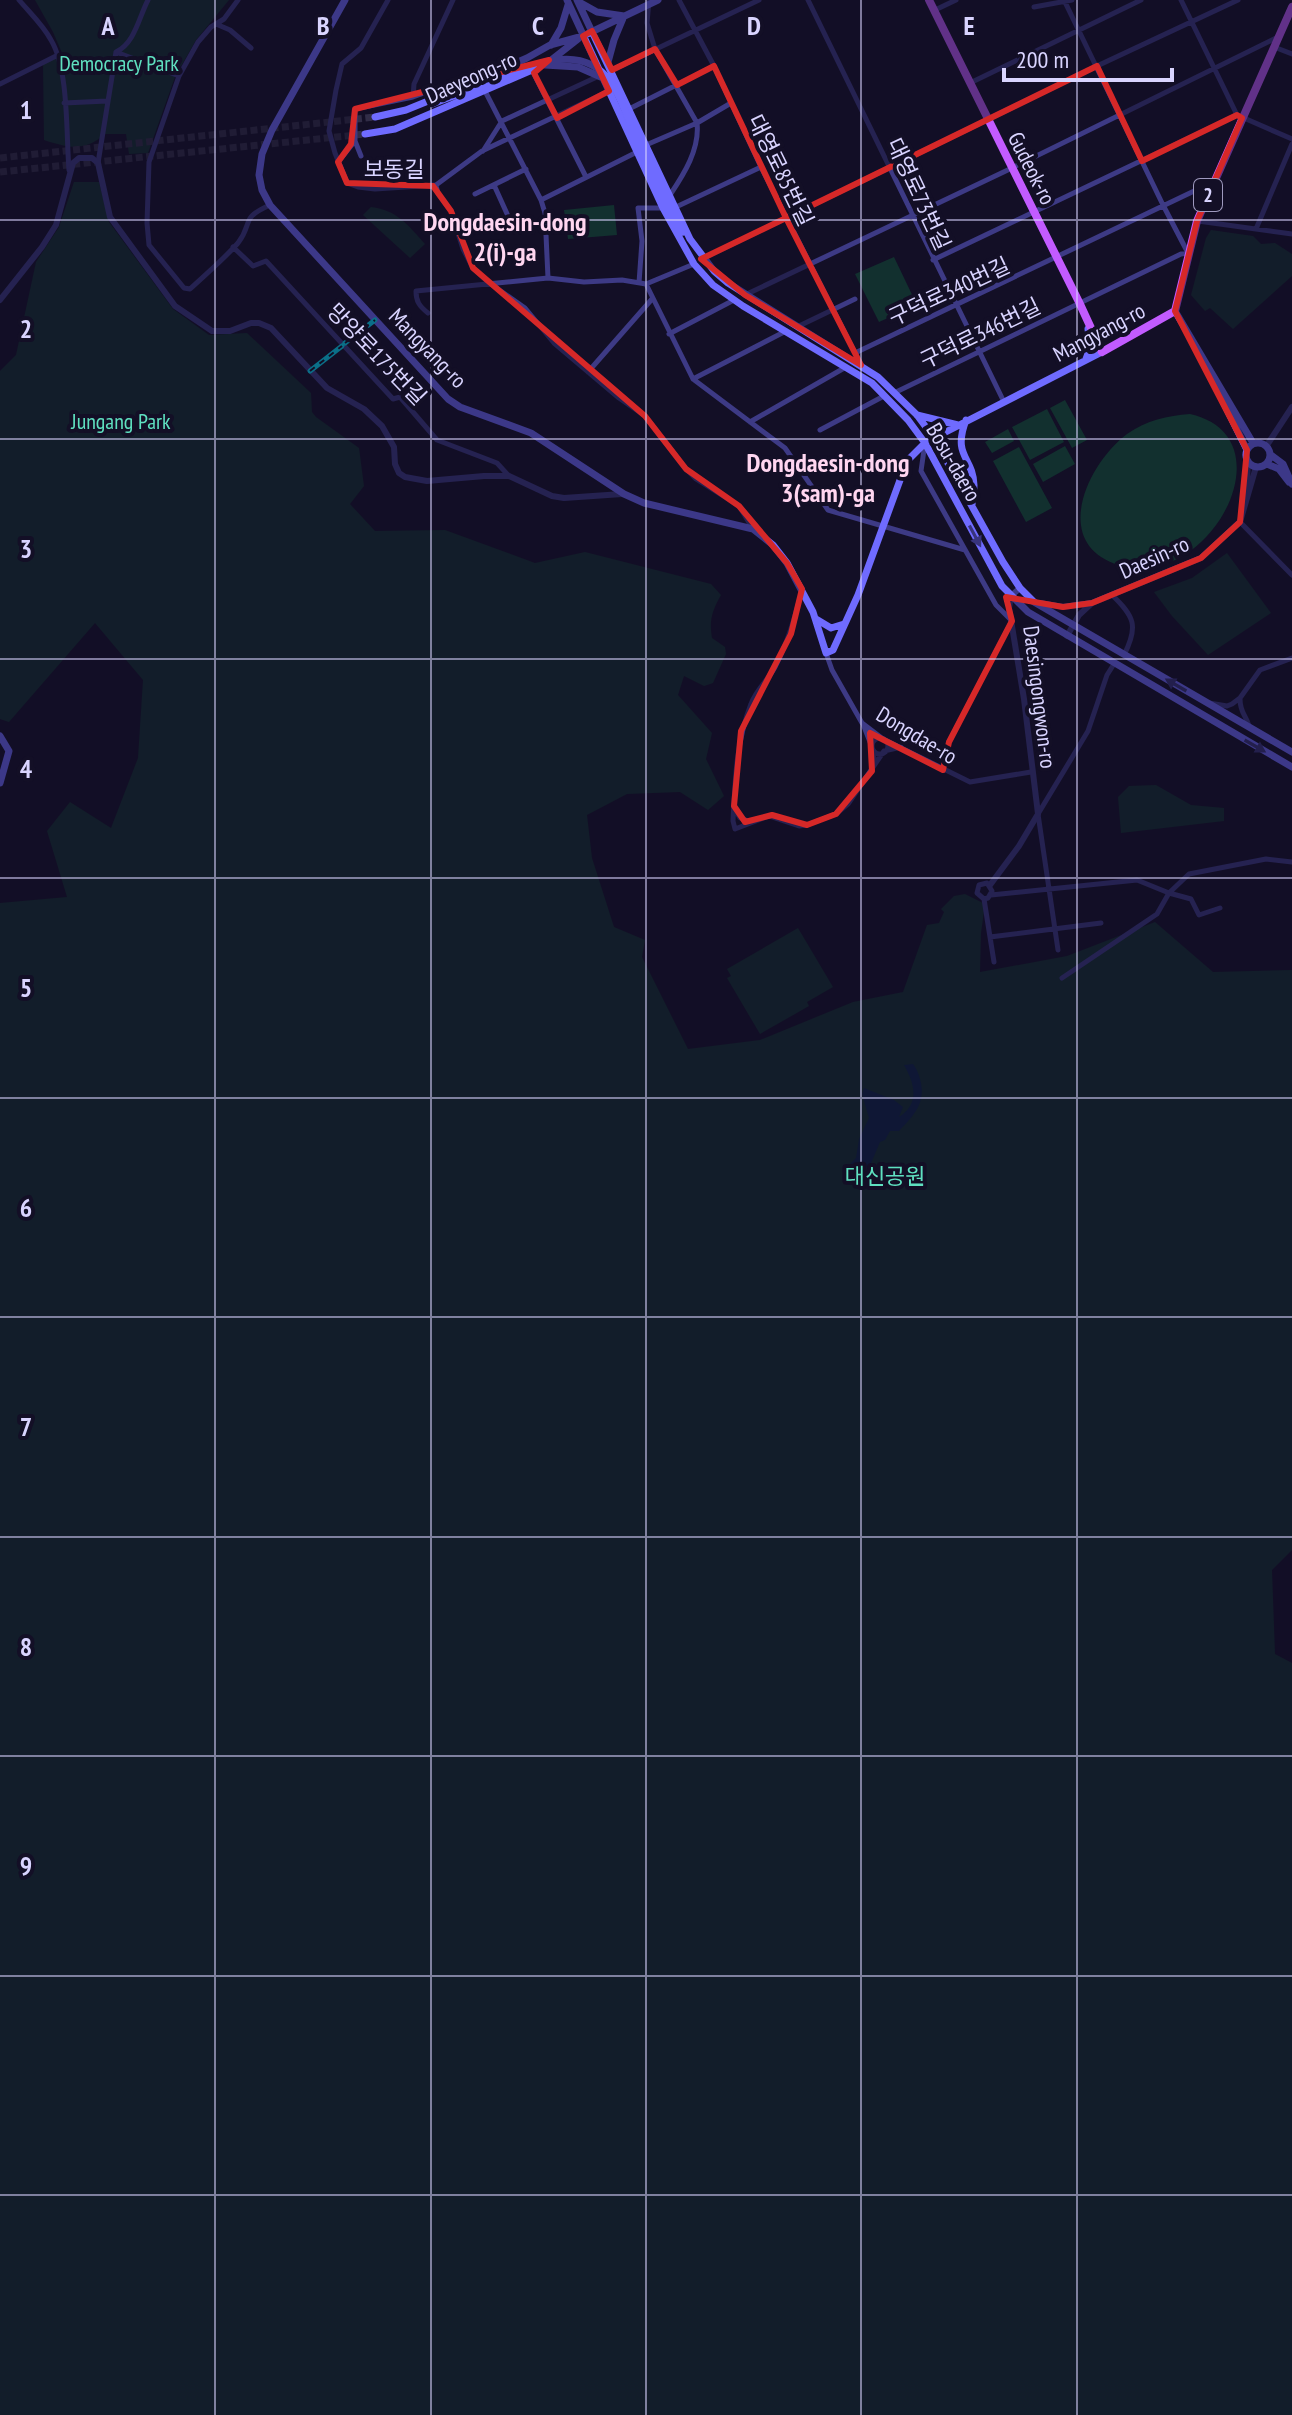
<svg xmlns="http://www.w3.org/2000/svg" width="1292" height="2415" font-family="'PT Sans Narrow','Noto Sans KR',sans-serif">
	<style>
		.green { fill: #12302f }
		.water { fill: #0c2248 }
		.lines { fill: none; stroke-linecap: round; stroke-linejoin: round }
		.secondary-tunnel { stroke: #312d47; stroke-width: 7; stroke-dasharray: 7 3.5; stroke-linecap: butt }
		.minor { stroke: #3d3a85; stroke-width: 5 }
		.tertiary { stroke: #3d3a85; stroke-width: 6 }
		.secondary { stroke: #6f6bff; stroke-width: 7 }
		.primary { stroke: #c25bff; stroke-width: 8 }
		.rail-casing { stroke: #00e5ff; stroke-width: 5 }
		.rail { stroke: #130f26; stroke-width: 2; stroke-dasharray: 6; stroke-linecap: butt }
		.secondary-bridge { stroke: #6f6bff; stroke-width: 7 }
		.oneway { fill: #38347d }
		.marked { fill: none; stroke: #d62828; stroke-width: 6; stroke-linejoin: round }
		.grid { fill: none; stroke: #d9d4ff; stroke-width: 2; stroke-opacity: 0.55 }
		.labels { text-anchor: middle; stroke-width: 8; stroke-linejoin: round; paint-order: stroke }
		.shield { fill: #130f26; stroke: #9e99be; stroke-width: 2 }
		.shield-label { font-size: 20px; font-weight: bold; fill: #d9d4ff }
		.park-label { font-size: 22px; fill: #5fe0c0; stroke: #130f26 }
		.street-label { font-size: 22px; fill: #d9d4ff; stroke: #130f26 }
		.quarter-label { font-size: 26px; font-weight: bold; fill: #ffd6f0; stroke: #130f26 }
		.grid-label { font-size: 26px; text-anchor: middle; font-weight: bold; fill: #d9d4ff; stroke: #130f26; stroke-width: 8; stroke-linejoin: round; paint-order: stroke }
	</style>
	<rect width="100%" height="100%" fill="#130f26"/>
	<path class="green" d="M 35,0 L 229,0 L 196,40 L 175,77 L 148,153 L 129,154 L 126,134 L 105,134 C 84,152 69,148 44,140 L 43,64 L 62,53 L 53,32 Z
		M 74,182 L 99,182 L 109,222 L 173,309 L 209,335 L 247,333 L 311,393 L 312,412 L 316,417 L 359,448 L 364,486 L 350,504 L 375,531 L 445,530 L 535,563 L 585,552 L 711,584 L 721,595 C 712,611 709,620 712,638 L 725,647 L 726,654 L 713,683 L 704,686 L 684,676 L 678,695 L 712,733 L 706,759 L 724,796 L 708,810 L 680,792 L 627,794 L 587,815 L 592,858 L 614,927 L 645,940 L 642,957 L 688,1049 L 760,1040 L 853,1002 L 903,992 L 927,925 L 939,923 L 944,912 L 941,909 L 954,896 L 965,894 L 985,904 L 981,933 L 980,972 L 1067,956 L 1155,922 L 1213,972 L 1292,970 L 1292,1550 L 1272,1570 L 1275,1654 L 1292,1663 L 1292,2415 L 0,2415 L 0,903 L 67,897 L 47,831 L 70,802 L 111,828 L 138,758 L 143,680 L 95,623 L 9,722 L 0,719 L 0,371 L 16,355 L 36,262 L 59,227 Z
		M 614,205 L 617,235 L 568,239 L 564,210 Z
		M 371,207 C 397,210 408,225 425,244 L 410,258 L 363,215 Z
		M 1211,230 L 1253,236 L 1261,244 L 1275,243 L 1292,254 L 1292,276 L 1233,329 L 1210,308 L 1205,311 L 1191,295 L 1206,238 Z
		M 894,257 L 917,305 L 879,322 L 855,274 Z
		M 1065,400 L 1087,440 L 1072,448 L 1050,408 Z
		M 1047,409 L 1064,442 L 1030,460 L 1012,427 Z
		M 1190,414 C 1292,437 1208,593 1119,565 C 1050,544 1087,464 1127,434 C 1147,420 1167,416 1190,414 Z
		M 1008,429 L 1014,441 L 992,453 L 985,442 Z
		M 1065,446 L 1075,464 L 1043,482 L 1033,464 Z
		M 1019,447 L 1052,508 L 1026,522 L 993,461 Z
		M 1227,553 L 1271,613 L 1208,655 L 1172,616 L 1154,592 L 1192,578 Z
		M 1156,785 L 1191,805 L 1224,808 L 1224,821 L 1121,833 L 1118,797 L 1129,786 Z
		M 798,928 L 833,987 L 807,1002 L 809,1006 L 760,1034 L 727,978 L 731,976 L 727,969 Z"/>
	<path class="water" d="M 913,1064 C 918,1071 919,1075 921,1083 C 925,1105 913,1116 899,1131 L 890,1131 L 885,1140 L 880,1142 L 869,1168 L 863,1165 L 859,1170 L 849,1174 L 847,1167 L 856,1158 L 859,1139 L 869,1118 L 862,1094 L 864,1088 L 894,1100 L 903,1107 L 899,1117 C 920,1104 915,1084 904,1065 Z"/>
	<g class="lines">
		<path class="secondary-tunnel" d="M 0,158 L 375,117
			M 0,172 L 365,134"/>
		<path class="minor" d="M 19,0 C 30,13 43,25 51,40 C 69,70 66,134 69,170
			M 238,0 L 224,19 L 211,27 L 198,42 L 179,76 L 149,162 L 147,223 L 149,245 L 184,288 L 190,289 C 206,274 224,259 238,243 C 254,222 239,219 270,205
			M 388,0 L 361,48 L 342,64 L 336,90 L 329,131 L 335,153 L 347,183 L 358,187 L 375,189 L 436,185 L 482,151 L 609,91
			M 649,0 L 647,23 L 655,49 L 697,123 C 700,149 684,174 670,195
			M 679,0 L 714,66 L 761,167 L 855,353
			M 808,0 L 1004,402
			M 1181,0 L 1237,115 L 1292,139
			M 1034,7 L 1072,0
			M 935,10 L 956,0
			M 216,24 L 230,30 L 251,48
			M 1274,47 L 1292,54
			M 116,52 L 179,76
			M 532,70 L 586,177
			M 612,70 L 759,0
			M 970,83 L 1141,0
			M 0,84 L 58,55
			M 485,91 L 541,200 L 545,213 L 548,278
			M 413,97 L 414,84 L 453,0
			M 64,103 L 107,101
			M 629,109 L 714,66
			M 646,145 L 697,123 L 731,103
			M 483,151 L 502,121 L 599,76
			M 361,156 L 355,141 L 355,109 L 413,97 L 471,76 L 486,73
			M 338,162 L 355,141
			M 98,163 L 116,52 C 135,43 139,17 148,0
			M 436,185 L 438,194 L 451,211 L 463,249 L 473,268 L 488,282 L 525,308 L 554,343 L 619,398 L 645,416 L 686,469 L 696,479 L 739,506 L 753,529
			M 494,185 L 508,216
			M 475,194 L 526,169
			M 541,200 L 637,152
			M 676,207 L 761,167
			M 1198,221 L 1292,234
			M 1256,229 L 1292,144
			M 233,247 L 253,266 L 266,261 L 393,399 L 400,397 L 437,440 L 497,463 L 509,476
			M 704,258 L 1097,66 L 1238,0
			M 933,260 L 1237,115
			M 639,283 L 642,241 L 638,208 L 663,208
			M 646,284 L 693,379 L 785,448 L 828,510 L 965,550
			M 747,294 L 1012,168 L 1278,37
			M 428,313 C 419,306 416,301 416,291 L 548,278 L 584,282 L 622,280 L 646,284 L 694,264
			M 799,326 L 855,299
			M 669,334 L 734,300
			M 855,353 L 1213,182
			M 588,372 L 652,299
			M 693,379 L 786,331
			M 894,393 L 1181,254 L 1188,253 L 1163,205 L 1064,0
			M 750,422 L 846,367
			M 820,430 L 884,396
			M 925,443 L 921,471 L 996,605 L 1012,621 L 949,742 L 943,770
			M 1240,522 L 1292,575
			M 802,590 C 795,617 788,642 775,667 C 768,680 756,690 751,704 C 736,742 735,780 733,821 L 735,829 L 769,816 L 799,826 L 807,825 L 836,814 L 848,804 L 884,751 L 901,747
			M 1112,595 C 1134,616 1139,626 1124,655
			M 826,653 L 832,670 L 862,723 L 883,739 L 970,782 L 1031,772
			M 1240,699 C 1240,713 1246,715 1249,726
			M 1209,703 L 1227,706 L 1232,704 L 1240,698 L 1260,670 L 1292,658
			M 863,724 L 872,747 L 875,764
			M872 746a8 8 0 1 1 16 0a8 8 0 1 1-16 0Z
			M 735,810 L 740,818 L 751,822
			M 991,895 L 1137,880 L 1169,893 L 1189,874 L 1266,859 L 1292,862
			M 984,899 L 988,898 L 992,891 L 987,883 L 979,885 L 977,893 L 984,899 L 990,937
			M 1058,950 L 1038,814 L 1088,731 L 1107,675 L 1114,664
			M 994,962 L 990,937 L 1101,923
			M 1062,978 L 1157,914 L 1169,893 L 1191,899 L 1199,915 L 1220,908"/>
		<path class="tertiary" d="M 0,300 L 42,247 L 56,225 L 73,163 L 79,158 L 92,158 L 98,163 L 110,217 L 175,306 L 212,331 L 230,331 L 251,323 L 259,323 L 271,328 L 327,388 L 364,409 L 382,426 L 394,447 L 395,464 L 399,473 L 405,477 L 427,481 L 484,476 L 509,476 L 552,496 L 564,498 L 622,494
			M 1267,445 L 1292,407
			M 1246,496 L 1248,462
			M 1040,603 L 1063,607 L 1092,603
			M 1067,636 L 1079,615 L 1092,603 L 1201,558 L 1240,522 L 1256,467
			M 990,885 L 1019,846 L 1038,814 L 1024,699 L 1009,608 L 1011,596 L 1020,588"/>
		<path class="secondary" d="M 345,0 L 272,130 L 262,154 L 259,175 L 262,190 L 270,205 L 448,399 L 460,407 L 531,433 L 624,494 L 644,503 L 753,529 L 773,545 L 787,563 L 813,612 L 826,653 L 833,650 L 858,595 L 907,461 L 925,443 L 934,438 L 1102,352
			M 567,0 L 663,208 L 694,264 L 713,285 L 743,306 L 872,383 L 908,420 L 925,443 L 1002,586 L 1028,612 L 1292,767
			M 577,0 L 690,239 L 714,271 L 728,283 L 878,377 L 917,415 L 934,438 L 1003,562 L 1020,588 L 1034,602 L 1292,752
			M 579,2 L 597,12 L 624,16 L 614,40 L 608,62
			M 551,45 L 561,28 L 568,5
			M 550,61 L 578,39
			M 545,65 L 578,67 L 603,78
			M 432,104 L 494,81
			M 375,117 L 406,110 L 438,97 L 527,58 L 550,45 L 583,36 L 658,0
			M 630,122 L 676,224 L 683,232
			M 365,134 L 395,129 L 539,67
			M 1175,311 L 1253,443
			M 1086,359 L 1090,348 L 1088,329
			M 1213,381 L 1247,450
			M 917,415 L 958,425
			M 966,420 C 952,457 973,456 974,485 C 974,492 972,499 972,506
			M1246 455a12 12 0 1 1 24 0a12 12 0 1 1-24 0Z
			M 1271,455 L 1283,464 L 1292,484
			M 1267,464 L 1279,469 L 1289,482
			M 816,619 L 831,628 L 844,624
			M 0,736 L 9,751 L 0,783"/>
		<path class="primary" d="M 929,0 L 1079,302 L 1102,352 L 1175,311 L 1197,221 L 1292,7"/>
		<g class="rail-casing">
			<path id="rail" d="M 345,343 L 375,320
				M 310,371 L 342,346"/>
		</g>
		<use href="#rail" class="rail"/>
		<path class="secondary-bridge" d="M 494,81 C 530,66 581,40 611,82 C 619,94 624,109 630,122"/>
	</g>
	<defs><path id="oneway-solid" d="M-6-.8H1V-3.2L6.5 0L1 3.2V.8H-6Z" transform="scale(2)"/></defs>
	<g class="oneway">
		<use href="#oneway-solid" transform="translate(975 536) rotate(62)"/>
		<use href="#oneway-solid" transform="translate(1176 685) rotate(-150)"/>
		<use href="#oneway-solid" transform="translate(1255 746) rotate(30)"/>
	</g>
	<path d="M0 0H1292V2415H0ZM 592,31 L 612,70 L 655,49 L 677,85 L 714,66 L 786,218 L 701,259 L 745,295 L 861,365 L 786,218 L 1097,66 L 1142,161 L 1237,115 L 1242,118 L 1197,221 L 1175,311 L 1247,450 L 1240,522 L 1201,558 L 1092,603 L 1063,607 L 1006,597 L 1012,621 L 949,742 L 943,770 L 870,733 L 872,771 L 836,814 L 807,825 L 772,815 L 745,822 L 734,806 L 741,731 L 791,634 L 802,589 L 787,563 L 739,506 L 686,469 L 645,416 L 473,268 L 451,211 L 433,186 L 347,183 L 338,162 L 351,144 L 355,109 L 549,60 L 534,73 L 557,118 L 609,91 L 583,36 Z" fill="#130f26" fill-opacity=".55" fill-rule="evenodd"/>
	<path class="marked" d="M 592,31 L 612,70 L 655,49 L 677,85 L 714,66 L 786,218 L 701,259 L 745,295 L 861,365 L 786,218 L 1097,66 L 1142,161 L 1237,115 L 1242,118 L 1197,221 L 1175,311 L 1247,450 L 1240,522 L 1201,558 L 1092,603 L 1063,607 L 1006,597 L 1012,621 L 949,742 L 943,770 L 870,733 L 872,771 L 836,814 L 807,825 L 772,815 L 745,822 L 734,806 L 741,731 L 791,634 L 802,589 L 787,563 L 739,506 L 686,469 L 645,416 L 473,268 L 451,211 L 433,186 L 347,183 L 338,162 L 351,144 L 355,109 L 549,60 L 534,73 L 557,118 L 609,91 L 583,36 Z"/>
	<path class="grid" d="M 215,0 L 215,2415M 431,0 L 431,2415M 646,0 L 646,2415M 861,0 L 861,2415M 1077,0 L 1077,2415M 0,220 L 1292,220M 0,439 L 1292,439M 0,659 L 1292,659M 0,878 L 1292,878M 0,1098 L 1292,1098M 0,1317 L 1292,1317M 0,1537 L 1292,1537M 0,1756 L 1292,1756M 0,1976 L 1292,1976M 0,2195 L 1292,2195"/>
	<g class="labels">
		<rect class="shield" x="1194" y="179" width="28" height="32" rx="6"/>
		<g class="shield-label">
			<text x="1208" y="202">2</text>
		</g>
		<g class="park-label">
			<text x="119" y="71">Democracy Park</text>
			<text x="121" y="429">Jungang Park</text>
			<text x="885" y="1184">대신공원</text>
		</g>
		<g class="street-label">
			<text transform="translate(471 77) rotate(-24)" y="8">Daeyeong-ro</text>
			<text transform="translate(1032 168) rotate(63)" y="8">Gudeok-ro</text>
			<text x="394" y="177">보동길</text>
			<text transform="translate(781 170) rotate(64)" y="8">대영로85번길</text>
			<text transform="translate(919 194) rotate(65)" y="8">대영로73번길</text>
			<text transform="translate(949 291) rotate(-25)" y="8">구덕로340번길</text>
			<text transform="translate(1099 332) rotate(-28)" y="8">Mangyang-ro</text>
			<text transform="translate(980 333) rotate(-26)" y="8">구덕로346번길</text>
			<text transform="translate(428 348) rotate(46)" y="8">Mangyang-ro</text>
			<text transform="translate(377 354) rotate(46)" y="8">망양로175번길</text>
			<text transform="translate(954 462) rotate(60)" y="8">Bosu-daero</text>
			<text transform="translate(1154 557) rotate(-24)" y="8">Daesin-ro</text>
			<text transform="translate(1040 697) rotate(83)" y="8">Daesingongwon-ro</text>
			<text transform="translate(917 735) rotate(31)" y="8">Dongdae-ro</text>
		</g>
		<g class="quarter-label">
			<text x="505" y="231">Dongdaesin-dong<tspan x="505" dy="30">2(i)-ga</tspan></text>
			<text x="828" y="472">Dongdaesin-dong<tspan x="828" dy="30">3(sam)-ga</tspan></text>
		</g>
	</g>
	<g class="grid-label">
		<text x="108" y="35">A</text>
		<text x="323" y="35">B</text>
		<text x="538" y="35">C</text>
		<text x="754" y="35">D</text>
		<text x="969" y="35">E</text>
		<text x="26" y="119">1</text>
		<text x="26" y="338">2</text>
		<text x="26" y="558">3</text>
		<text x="26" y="778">4</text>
		<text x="26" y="997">5</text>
		<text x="26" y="1217">6</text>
		<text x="26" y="1436">7</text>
		<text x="26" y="1656">8</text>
		<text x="26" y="1875">9</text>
	</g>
	<path d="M1004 68v12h168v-12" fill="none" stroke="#d9d4ff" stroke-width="4"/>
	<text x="1016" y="68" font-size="24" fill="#d9d4ff" stroke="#130f26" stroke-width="6" paint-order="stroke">200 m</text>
</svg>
